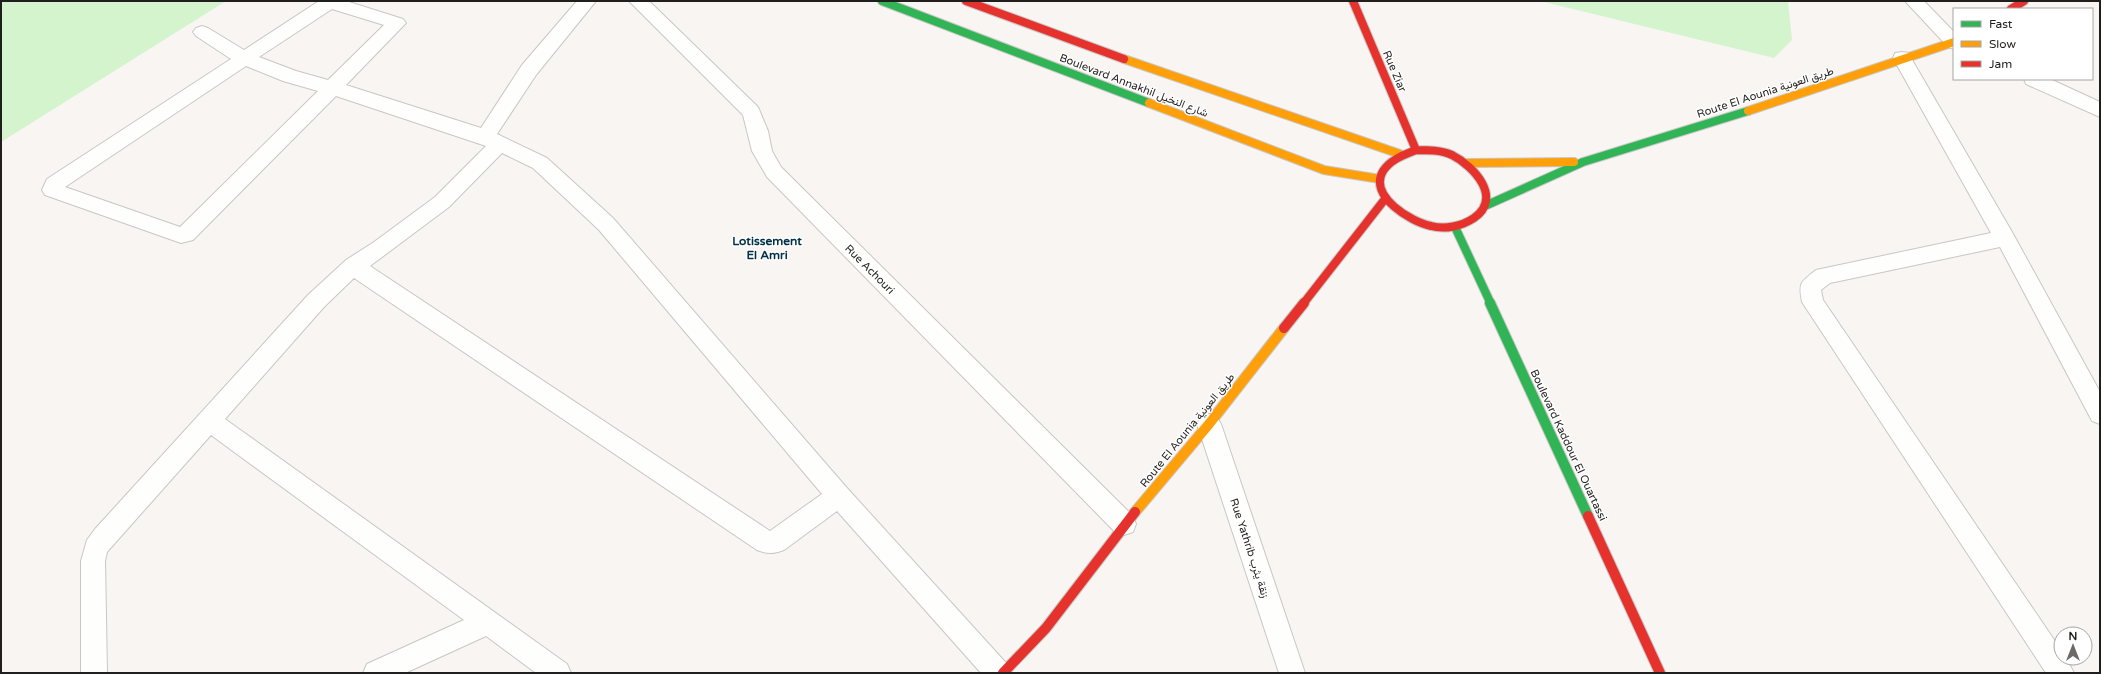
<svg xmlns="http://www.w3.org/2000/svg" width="2101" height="674" font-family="'Varela Round',Vazirmatn,sans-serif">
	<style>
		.green { fill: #d4f4cd }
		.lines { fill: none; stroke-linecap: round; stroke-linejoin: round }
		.street-casing { stroke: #c9c7c5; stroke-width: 2 }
		.fast-far1-casing { stroke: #c9c7c5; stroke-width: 10 }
		.fast-casing { stroke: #c9c7c5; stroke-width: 12 }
		.slow-far1-casing { stroke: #c9c7c5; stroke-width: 10 }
		.slow-casing { stroke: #c9c7c5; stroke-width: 12 }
		.jam-far1-casing { stroke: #c9c7c5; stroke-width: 10 }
		.jam-casing { stroke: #c9c7c5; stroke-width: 12 }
		.street { fill: #fefefd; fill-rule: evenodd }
		.fast-far1 { stroke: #30b455; stroke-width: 8 }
		.fast { stroke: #30b455; stroke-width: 10 }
		.slow-far1 { stroke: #ff9f0a; stroke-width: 8 }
		.slow { stroke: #ff9f0a; stroke-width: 10 }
		.jam-far1 { stroke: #e5322d; stroke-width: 8 }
		.jam { stroke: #e5322d; stroke-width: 10 }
		.labels { text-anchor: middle; stroke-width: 3; stroke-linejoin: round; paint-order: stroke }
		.street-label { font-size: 11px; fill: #211f1d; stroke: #fff }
		.neighbourhood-label { font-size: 12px; font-weight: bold; fill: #013246; stroke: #fff }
	</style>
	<rect width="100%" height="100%" fill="#f8f5f2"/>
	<path class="green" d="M 1,1 L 226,1 L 1,142 Z
		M 1540,1 L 1788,1 L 1792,40 L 1774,58 Z"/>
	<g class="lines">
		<g class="street-casing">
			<path id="street" d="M 319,1 L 346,1 L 403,19 L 406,23 L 346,85 L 481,128 L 522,65 L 577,1 L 596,1 L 536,75 L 497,134 L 547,158 L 613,218 L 847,488 L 1007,664 L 1011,673 L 981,673 L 837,511 L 784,550 C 774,554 767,554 757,550 L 354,278 L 324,307 L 225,419 L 567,664 L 571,673 L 536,673 L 486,636 L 405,673 L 363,673 L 367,664 L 464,620 L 211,435 L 107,552 L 105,561 L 107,673 L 81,673 L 81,561 L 87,540 L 95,529 L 308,295 L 346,260 L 374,242 L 435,197 L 486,146 L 336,96 L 193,240 L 181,243 L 45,195 L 42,190 L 47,179 L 231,59 L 196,36 L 193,32 L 196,28 L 202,26 L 208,28 L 244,50 ZM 332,9 L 384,25 L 328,80 L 296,71 L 259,57 ZM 246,66 L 283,81 L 318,91 L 180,227 L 65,187 ZM 502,153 L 533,168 L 599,230 L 822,494 L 770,531 L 370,266 L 449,207 Z
				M 629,1 L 649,1 L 758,107 L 768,131 L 772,151 L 781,167 L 1133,516 L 1136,524 L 1133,532 L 1124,535 L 1115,532 L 767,177 L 752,151 L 743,115 Z
				M 1905,1 L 1924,1 L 1954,32 L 1954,49 L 1948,47 Z
				M 1902,52 L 1909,53 L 1911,58 L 2012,232 L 2100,392 L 2100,424 L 2092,421 L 2000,247 L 1830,283 L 1821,290 L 1823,300 L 2061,650 L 2061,658 L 2066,658 L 2074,673 L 2046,673 L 1802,302 C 1798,282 1801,282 1816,270 L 1991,233 L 1893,58 L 1895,53 Z
				M 2024,79 L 2050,79 L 2100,102 L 2100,117 L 2026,84 Z
				M 1209,414 L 1217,417 L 1221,424 L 1305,673 L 1279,673 L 1197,424 L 1201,417 Z"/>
		</g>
		<g class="fast-far1-casing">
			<path id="fast-far1" d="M 882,1 L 1149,103
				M 1487,205 L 1583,162 L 1748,111
				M 1455,227 L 1491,304"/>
		</g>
		<g class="fast-casing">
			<path id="fast" d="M 1490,303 L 1588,516"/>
		</g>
		<g class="slow-far1-casing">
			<path id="slow-far1" d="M 1124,59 L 1400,154
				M 1149,103 L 1324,170 L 1380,179
				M 1748,111 L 1954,42
				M 1467,163 L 1574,162"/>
		</g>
		<g class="slow-casing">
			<path id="slow" d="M 1135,512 L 1209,424 L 1284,328"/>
		</g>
		<g class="jam-far1-casing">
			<path id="jam-far1" d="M 966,1 L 1124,59
				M 1353,1 L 1416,150
				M 2011,9 L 2024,1
				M 1416,150 C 1428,150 1441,150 1452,155 C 1474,166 1503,198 1474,218 C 1462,226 1445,230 1431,226 C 1411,222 1368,196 1383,171 C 1391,159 1404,155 1416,150 Z
				M 1303,304 L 1385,199"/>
		</g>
		<g class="jam-casing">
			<path id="jam" d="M 1284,328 L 1304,303
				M 1588,516 L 1660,673
				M 1003,673 L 1046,628 L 1135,512"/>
		</g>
		<use href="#street" class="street"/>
		<use href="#fast-far1" class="fast-far1"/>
		<use href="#fast" class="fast"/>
		<use href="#slow-far1" class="slow-far1"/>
		<use href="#slow" class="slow"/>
		<use href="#jam-far1" class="jam-far1"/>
		<use href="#jam" class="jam"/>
	</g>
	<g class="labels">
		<g class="street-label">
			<text transform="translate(1395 71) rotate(67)" y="4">Rue Ziar</text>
			<text transform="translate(1134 85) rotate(21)" y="4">Boulevard Annakhil شارع النخيل</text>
			<text transform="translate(1765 92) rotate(-18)" y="4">Route El Aounia طريق العونية</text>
			<text transform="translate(870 269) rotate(45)" y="4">Rue Achouri</text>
			<text transform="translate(1187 430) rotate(-51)" y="4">Route El Aounia طريق العونية</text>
			<text transform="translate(1569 445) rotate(65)" y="4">Boulevard Kaddour El Ouartassi</text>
			<text transform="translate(1250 548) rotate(72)" y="4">Rue Yathrib زنقة يثرب</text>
		</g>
		<g class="neighbourhood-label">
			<text x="767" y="245">Lotissement<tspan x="767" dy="14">El Amri</tspan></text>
		</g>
	</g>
	<rect width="2101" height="674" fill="none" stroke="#211f1d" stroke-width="4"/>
	<rect x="1953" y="8" width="140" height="72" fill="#ffffff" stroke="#a6a5a5"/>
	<rect x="1961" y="21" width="20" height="6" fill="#30b455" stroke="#a6a5a5"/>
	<text x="1989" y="28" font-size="12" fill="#211f1d">Fast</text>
	<rect x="1961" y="41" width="20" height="6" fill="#ff9f0a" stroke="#a6a5a5"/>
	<text x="1989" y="48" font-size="12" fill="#211f1d">Slow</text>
	<rect x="1961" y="61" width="20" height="6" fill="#e5322d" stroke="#a6a5a5"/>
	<text x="1989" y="68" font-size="12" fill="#211f1d">Jam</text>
	<g transform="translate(2073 646)"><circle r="19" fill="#ffffff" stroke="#a6a5a5"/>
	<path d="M0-3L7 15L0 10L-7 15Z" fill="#6c6a68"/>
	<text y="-6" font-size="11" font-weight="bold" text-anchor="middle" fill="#211f1d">N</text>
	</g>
</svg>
